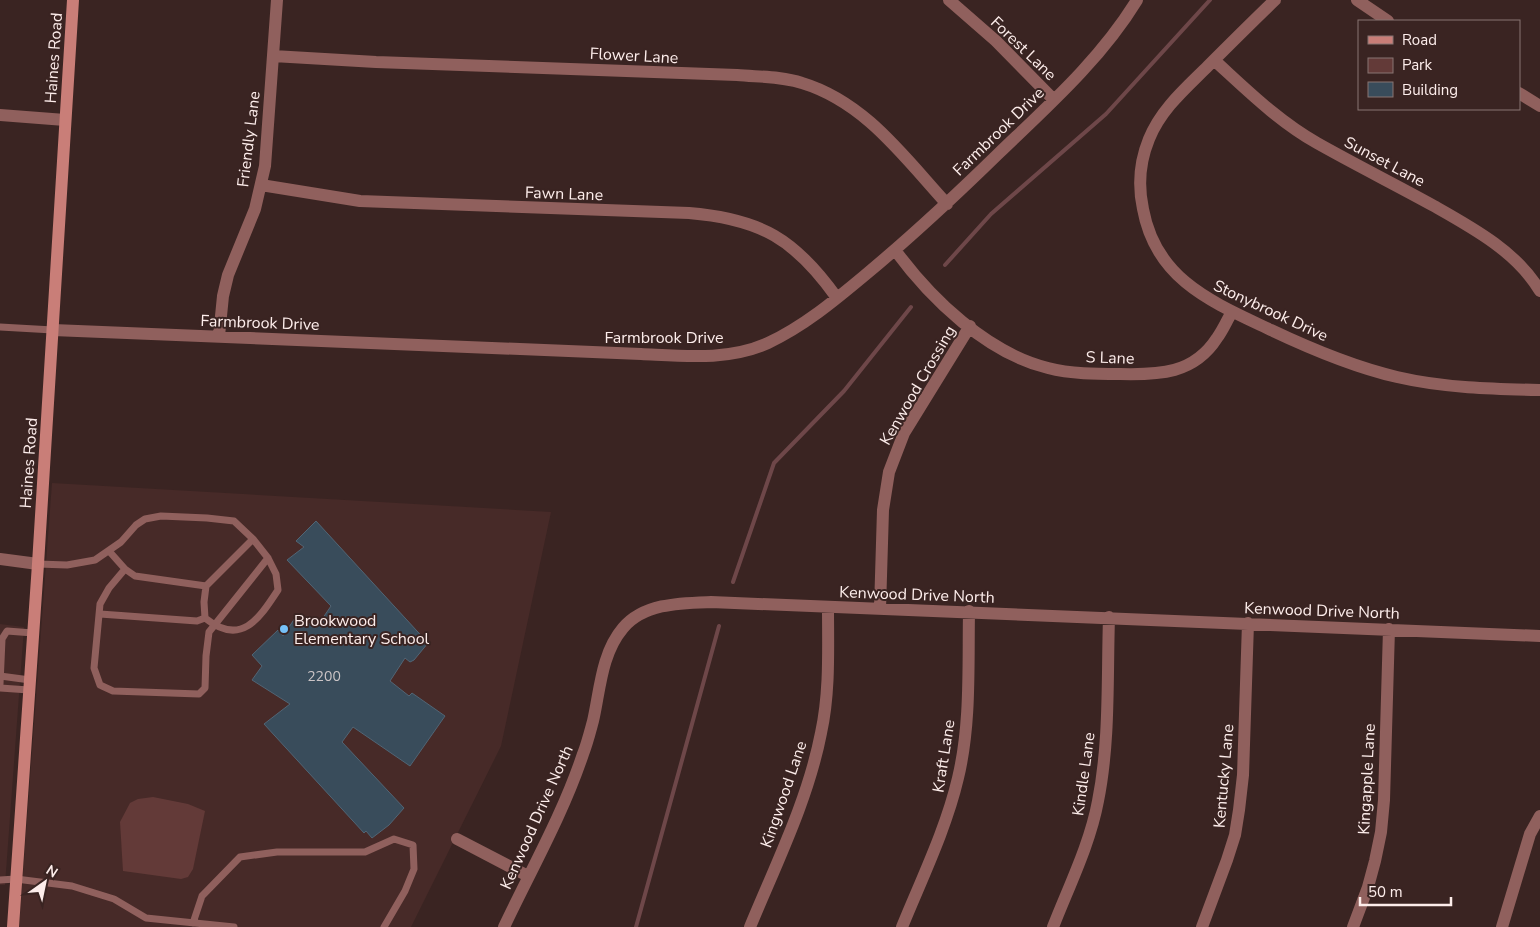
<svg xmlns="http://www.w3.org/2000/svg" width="1540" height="927" font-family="'Nunito Sans',sans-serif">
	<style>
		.built { fill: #472a28 }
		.green { fill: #633a38 }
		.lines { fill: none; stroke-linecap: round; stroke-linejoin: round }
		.stream { stroke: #6e4749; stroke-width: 4 }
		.building { fill: #394c5b; stroke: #516575 }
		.lane { stroke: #90605d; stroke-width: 7 }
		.street { stroke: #90605d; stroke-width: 12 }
		.secondary { stroke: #c97e78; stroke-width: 12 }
		.poi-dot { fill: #76c0f7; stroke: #3a2422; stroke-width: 2 }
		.labels { text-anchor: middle; stroke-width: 4; stroke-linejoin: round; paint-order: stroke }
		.number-label { font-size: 14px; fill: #ccc5c7 }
		.street-label { font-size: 16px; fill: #fdedeb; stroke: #3a2422 }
		.poi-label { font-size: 16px; fill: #fdedeb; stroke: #3a2422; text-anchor: start }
	</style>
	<rect width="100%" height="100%" fill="#3a2422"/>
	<path class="built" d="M 52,483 L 551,512 L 501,746 L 411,927 L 19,927 Z
		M 0,624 L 24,627 L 5,885 L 0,885 Z"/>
	<path class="green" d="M 153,797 L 188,804 L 205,811 L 193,869 L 188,877 L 181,879 L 123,871 L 120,822 L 130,803 L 138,799 Z"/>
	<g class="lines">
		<path class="stream" d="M 945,265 L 991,214 L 1106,114 L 1210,0
			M 733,582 L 774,463 L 844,391 L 911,307
			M 636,927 L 719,626"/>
	</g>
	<path class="building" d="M 316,521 L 428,643 L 414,660 L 410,662 L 405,658 L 390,681 L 409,696 L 412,693 L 445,716 L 410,766 L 353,727 L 342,742 L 404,808 L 389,825 L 372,838 L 366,831 L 364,833 L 264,724 L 290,704 L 252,680 L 262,666 L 252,655 L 278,630 L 283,636 L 297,615 L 316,628 L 331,606 L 287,560 L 304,547 L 296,541 Z"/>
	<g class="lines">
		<path class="lane" d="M 0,327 L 53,330
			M 109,551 L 125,569 L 109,588 L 100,604 L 94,668 L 100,685 L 113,691 L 199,694 L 205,688 L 206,656 L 209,632 L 268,558
			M 38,564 L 67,565 L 95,560 L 121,542 L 136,525 L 145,519 L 161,516 L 207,518 L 234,521 L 253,539 L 268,558 L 276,574 L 278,590 C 259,619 241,647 205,618 L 204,602 L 206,586 L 253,539
			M 125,569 L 135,576 L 206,586
			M 100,614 L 197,621 L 205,618
			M 0,676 L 30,680
			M 0,684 L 2,639 L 7,631 L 33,633
			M 0,688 L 29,690
			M 0,880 L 16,879 L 72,886 L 114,899 L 146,918 L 234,927
			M 193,923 L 202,896 L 240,857 L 277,852 L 365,852 L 394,839 L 413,845 L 414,869 L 405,891 L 384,927"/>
		<path class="street" d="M 949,0 L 996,41 L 1054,100
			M 1275,0 C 1252,22 1230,44 1208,66 C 1186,88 1161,109 1149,139 C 1140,161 1138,186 1143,209 C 1156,280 1212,302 1271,330 C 1311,349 1354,367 1397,377 C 1444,388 1493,389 1540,390
			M 1357,0 L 1388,21
			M 273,56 L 376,62 L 737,75 C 758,77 781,76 802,83 C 865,102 904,157 947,204
			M 1214,60 C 1247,90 1278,121 1317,143 C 1356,165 1396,185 1434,206 C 1473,228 1517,252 1540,291
			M 1519,93 L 1540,106
			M 0,115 L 65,120
			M 261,185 L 360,201 L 689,213 C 761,219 795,239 837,298
			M 895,250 C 931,299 987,353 1048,368 C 1071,374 1096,374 1120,374 C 1159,375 1194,374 1217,338 C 1223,330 1227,320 1232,312
			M 53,330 L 641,354 C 684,356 728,361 768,343 C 804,326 834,301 864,276 C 911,237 955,196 998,154 C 1048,106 1101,59 1137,0
			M 219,336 L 223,296 L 228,275 L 255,209 L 265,166 L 277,0
			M 0,559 L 38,564
			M 880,609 L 883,510 L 889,472 L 904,433 L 970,326
			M 457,839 L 528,876
			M 504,927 C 531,870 563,814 583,754 C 587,744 590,732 593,721 C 600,691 601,654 623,628 C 644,603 681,603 711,602 L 1540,636
			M 750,927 C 776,864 808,800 821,733 C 830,692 828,649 828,607
			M 902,927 C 922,878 946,829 958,778 C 971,724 968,666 969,611
			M 1053,927 C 1069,886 1090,844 1098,801 C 1110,741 1107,678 1109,617
			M 1202,927 L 1227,860 L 1235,835 L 1239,810 L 1243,775 L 1248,623
			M 1353,927 L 1368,887 L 1375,861 L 1381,832 L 1384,800 L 1389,629
			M 1502,927 L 1530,834 L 1540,816"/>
		<path class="secondary" d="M 13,927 L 38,564 L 73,0"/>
	</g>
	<circle class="poi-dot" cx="284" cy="629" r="5"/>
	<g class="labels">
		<g class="number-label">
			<text x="324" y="681">2200</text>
		</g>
		<g class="street-label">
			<text transform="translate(1024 48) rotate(44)" y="6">Forest Lane</text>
			<text transform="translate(634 55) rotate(3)" y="6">Flower Lane</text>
			<text transform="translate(53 58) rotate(-86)" y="6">Haines Road</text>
			<text transform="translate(998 131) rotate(-44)" y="6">Farmbrook Drive</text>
			<text transform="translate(248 139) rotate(-83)" y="6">Friendly Lane</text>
			<text transform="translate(1385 161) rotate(28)" y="6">Sunset Lane</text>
			<text transform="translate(564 193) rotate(2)" y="6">Fawn Lane</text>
			<text transform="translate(1271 310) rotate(25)" y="6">Stonybrook Drive</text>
			<text transform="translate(260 322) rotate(2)" y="6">Farmbrook Drive</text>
			<text x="664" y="343">Farmbrook Drive</text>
			<text transform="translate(1110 357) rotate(2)" y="6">S Lane</text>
			<text transform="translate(917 385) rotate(-60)" y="6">Kenwood Crossing</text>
			<text transform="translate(28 463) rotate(-86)" y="6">Haines Road</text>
			<text transform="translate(917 594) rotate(2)" y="6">Kenwood Drive North</text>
			<text transform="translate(1322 610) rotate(2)" y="6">Kenwood Drive North</text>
			<text transform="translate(943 756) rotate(-81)" y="6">Kraft Lane</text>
			<text transform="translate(1083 774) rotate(-82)" y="6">Kindle Lane</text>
			<text transform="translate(1223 776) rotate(-85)" y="6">Kentucky Lane</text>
			<text transform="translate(1366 779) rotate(-87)" y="6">Kingapple Lane</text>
			<text transform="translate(783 794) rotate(-71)" y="6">Kingwood Lane</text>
			<text transform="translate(536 817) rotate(-66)" y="6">Kenwood Drive North</text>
		</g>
		<g class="poi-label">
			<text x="294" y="626">Brookwood<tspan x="294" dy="18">Elementary School</tspan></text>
		</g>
	</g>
	<rect x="1358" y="20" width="162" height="90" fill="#3a2422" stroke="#887472"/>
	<rect x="1368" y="36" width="25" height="8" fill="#c97e78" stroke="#887472"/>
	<text x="1402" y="45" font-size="15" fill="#fdedeb">Road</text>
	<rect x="1368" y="58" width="25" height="15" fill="#633a38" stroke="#887472"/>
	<text x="1402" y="70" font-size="15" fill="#fdedeb">Park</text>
	<rect x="1368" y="82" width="25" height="15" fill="#394c5b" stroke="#887472"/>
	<text x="1402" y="95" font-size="15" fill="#fdedeb">Building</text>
	<g transform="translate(45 882) rotate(33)" stroke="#3a2422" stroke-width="4" paint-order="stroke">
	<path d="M0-4L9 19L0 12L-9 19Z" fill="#fdedeb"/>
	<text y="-8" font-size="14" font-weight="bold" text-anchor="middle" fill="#fdedeb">N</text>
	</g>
	<path d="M1360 897v8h91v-8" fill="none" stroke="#fdedeb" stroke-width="2.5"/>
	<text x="1368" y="897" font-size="15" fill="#fdedeb" stroke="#3a2422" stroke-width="4" paint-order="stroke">50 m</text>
</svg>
